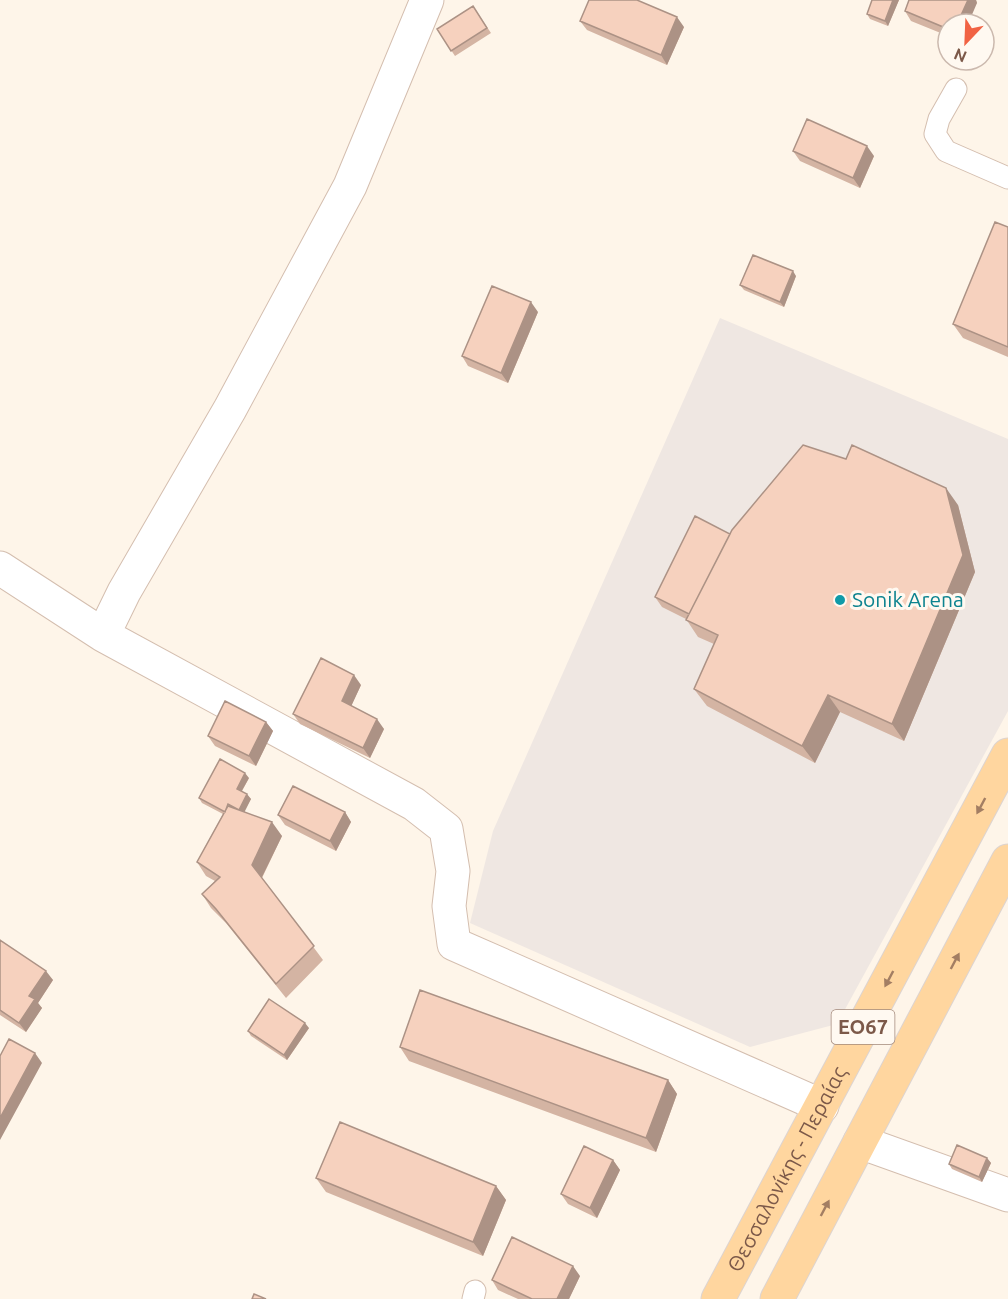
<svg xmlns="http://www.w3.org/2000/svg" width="1008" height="1299" font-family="Ubuntu,sans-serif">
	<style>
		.industrial { fill: #efe7e2 }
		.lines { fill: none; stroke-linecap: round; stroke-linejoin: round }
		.lane-casing { stroke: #d4beaf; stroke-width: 23 }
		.street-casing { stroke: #d4beaf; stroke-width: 35 }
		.primary-casing { stroke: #ddd4d0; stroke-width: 35 }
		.lane { stroke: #fff; stroke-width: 21 }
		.street { stroke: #fff; stroke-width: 33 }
		.primary { stroke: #ffd69f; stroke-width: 33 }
		.wall { fill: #d4b4a3 }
		.shaded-wall { fill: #ac9285 }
		.building { fill: #f6d1be; stroke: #ac9285; stroke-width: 1.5 }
		.oneway { fill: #a37e63 }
		.culture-dot { fill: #0f9aa8; stroke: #fff9f1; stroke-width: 2 }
		.labels { text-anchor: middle; stroke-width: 6; stroke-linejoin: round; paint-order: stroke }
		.shield { fill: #fff9f1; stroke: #a3897b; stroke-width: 1.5 }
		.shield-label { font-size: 20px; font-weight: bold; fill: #7c5949 }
		.culture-label { font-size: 21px; fill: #0d838f; stroke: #fff9f1; text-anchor: start }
		.street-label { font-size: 21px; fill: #7c5949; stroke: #fff9f1 }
	</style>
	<rect width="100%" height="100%" fill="#fef5e9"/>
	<path class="industrial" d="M 720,318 L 1008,439 L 1008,711 L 837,1024 L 750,1047 L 470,923 L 493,831 Z"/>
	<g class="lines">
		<g class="lane-casing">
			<path id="lane" d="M 956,89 L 939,119 L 935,134 L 946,151 L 1008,178
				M 473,1299 L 475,1291"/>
		</g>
		<g class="street-casing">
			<path id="street" d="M 427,0 L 350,186 L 230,409 L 124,592 L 103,635 L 414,804 L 446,829 L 453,871 L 449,906 L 454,944 L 822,1106
				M 0,568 L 103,635
				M 860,1142 L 1008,1195"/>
		</g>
		<g class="primary-casing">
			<g id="primary">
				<path id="s1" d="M 718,1299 L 1008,755"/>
				<path d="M 777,1299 L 1008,861"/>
			</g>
		</g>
		<use href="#lane" class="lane"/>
		<use href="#street" class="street"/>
		<use href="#primary" class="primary"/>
	</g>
	<path class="wall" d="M 872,0 L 899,0 L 888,26 L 870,19 L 867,14 Z
		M 909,0 L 976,0 L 977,3 L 948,24 L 948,36 L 911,21 L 905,11 Z
		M 473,6 L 491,33 L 455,56 L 437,29 Z
		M 580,21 L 684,27 L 667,65 L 587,30 Z
		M 793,151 L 874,156 L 860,188 L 800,161 Z
		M 1008,227 L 1008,357 L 963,338 L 953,324 Z
		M 796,276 L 784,307 L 744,290 L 740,285 Z
		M 538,312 L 508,383 L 468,366 L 462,356 Z
		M 958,505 L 975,572 L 904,741 L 840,712 L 815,763 L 707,706 L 694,689 L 714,644 L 698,637 L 686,619 L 662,607 L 655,597 L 730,534 Z
		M 361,685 L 351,706 L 384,729 L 370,758 L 300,724 L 293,714 Z
		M 266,722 L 273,731 L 256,766 L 215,746 L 208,736 Z
		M 249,778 L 242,791 L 251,799 L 244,811 L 282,836 L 262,878 L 323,960 L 286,998 L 226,923 L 211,908 L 202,894 L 215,881 L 206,876 L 197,862 L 223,814 L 202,803 L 199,798 Z
		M 345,812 L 351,822 L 336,851 L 285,825 L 278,815 Z
		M 0,940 L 53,980 L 38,1003 L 42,1008 L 26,1032 L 0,1015 Z
		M 309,1028 L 287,1060 L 251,1036 L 248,1031 Z
		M 400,1047 L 668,1080 L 677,1094 L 656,1152 L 409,1061 Z
		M 987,1158 L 991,1163 L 982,1182 L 952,1169 L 949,1164 Z
		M 613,1160 L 620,1170 L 597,1218 L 568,1204 L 561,1194 Z
		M 316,1178 L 496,1186 L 506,1200 L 483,1256 L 326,1192 Z
		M 580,1276 L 569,1299 L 518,1299 L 498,1290 L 492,1280 Z"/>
	<path class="shaded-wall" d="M 893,0 L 899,0 L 888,26 L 885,21 Z
		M 968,0 L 976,0 L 977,3 L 968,24 L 957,24 Z
		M 677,17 L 684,27 L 667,65 L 661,55 Z
		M 867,146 L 874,156 L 860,188 L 853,178 Z
		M 793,271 L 796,276 L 784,307 L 780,302 Z
		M 531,302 L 538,312 L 508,383 L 501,373 Z
		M 946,488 L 958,505 L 975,572 L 904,741 L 892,724 Z
		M 354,675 L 361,685 L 349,711 L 342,701 Z
		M 828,695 L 840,712 L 815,763 L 802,746 Z
		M 377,719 L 384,729 L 370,758 L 363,748 Z
		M 266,722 L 273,731 L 256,766 L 249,756 Z
		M 245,773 L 249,778 L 240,794 L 237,789 Z
		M 247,794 L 251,799 L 243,815 L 239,810 Z
		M 345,812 L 351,822 L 336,851 L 330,841 Z
		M 272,822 L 282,836 L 261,879 L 252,865 Z
		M 46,971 L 53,980 L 38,1003 L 42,1008 L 26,1032 L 19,1023 L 29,996 Z
		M 305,1023 L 309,1028 L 287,1060 L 284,1055 Z
		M 35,1053 L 42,1063 L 0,1140 L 0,1118 Z
		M 668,1080 L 677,1094 L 656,1152 L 646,1138 Z
		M 987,1158 L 991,1163 L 982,1182 L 979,1177 Z
		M 613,1160 L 620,1170 L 597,1218 L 590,1208 Z
		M 496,1186 L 506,1200 L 483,1256 L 473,1242 Z
		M 573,1266 L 580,1276 L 569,1299 L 557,1299 Z"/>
	<path class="building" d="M 589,0 L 637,0 L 677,17 L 661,55 L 580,21 Z
		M 872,0 L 893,0 L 885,21 L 867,14 Z
		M 909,0 L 968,0 L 957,24 L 948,24 L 948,29 L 905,11 Z
		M 473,6 L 487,28 L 451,51 L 437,29 Z
		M 807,119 L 867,146 L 853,178 L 793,151 Z
		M 995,222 L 1008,227 L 1008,347 L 953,324 Z
		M 753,255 L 793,271 L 780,302 L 740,285 Z
		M 492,286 L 531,302 L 501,373 L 462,356 Z
		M 803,445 L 846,459 L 852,445 L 946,488 L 963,555 L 892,724 L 828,695 L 802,746 L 694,689 L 718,635 L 686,620 L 732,530 Z
		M 695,516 L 730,534 L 689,614 L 655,597 Z
		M 321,658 L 354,675 L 342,701 L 377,719 L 363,748 L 293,714 Z
		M 225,701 L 266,722 L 249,756 L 208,736 Z
		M 220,759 L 245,773 L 237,789 L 247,794 L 239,810 L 228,804 L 225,812 L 199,798 Z
		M 293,786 L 345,812 L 330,841 L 278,815 Z
		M 228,806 L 272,822 L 252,865 L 314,946 L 276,984 L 216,909 L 202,894 L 220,877 L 197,862 Z
		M 0,940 L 46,971 L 29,996 L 35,999 L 19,1023 L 0,1010 Z
		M 420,990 L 668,1080 L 646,1138 L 400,1047 Z
		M 269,999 L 305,1023 L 284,1055 L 248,1031 Z
		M 9,1039 L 35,1053 L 0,1118 L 0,1056 Z
		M 340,1122 L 496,1186 L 473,1242 L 316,1178 Z
		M 957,1145 L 987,1158 L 979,1177 L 949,1164 Z
		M 584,1146 L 613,1160 L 590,1208 L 561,1194 Z
		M 512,1237 L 573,1266 L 557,1299 L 532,1299 L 492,1280 Z
		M 254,1294 L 266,1299 L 252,1299 Z"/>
	<defs><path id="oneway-solid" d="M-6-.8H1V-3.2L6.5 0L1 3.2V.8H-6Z" transform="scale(1.5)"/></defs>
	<g class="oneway">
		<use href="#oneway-solid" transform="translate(981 806) rotate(118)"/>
		<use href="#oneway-solid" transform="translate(955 961) rotate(-62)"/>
		<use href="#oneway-solid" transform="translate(889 979) rotate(118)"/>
		<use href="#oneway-solid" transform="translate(825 1208) rotate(-62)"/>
	</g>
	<circle class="culture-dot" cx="840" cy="600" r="6"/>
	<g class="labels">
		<rect class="shield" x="831.5" y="1010" width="63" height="34" rx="4.5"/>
		<g class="shield-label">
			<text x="863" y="1034">ΕΟ67</text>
		</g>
		<g class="culture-label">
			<text x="852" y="607">Sonik Arena</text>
		</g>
		<g class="street-label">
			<text dy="7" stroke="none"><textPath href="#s1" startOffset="147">Θεσσαλονίκης - Περαίας</textPath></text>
		</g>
	</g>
	<g transform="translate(966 42) rotate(203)"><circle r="28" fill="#fff9f1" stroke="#cbb9ae" stroke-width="1.5"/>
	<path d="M0-4.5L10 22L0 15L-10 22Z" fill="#f16344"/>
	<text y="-9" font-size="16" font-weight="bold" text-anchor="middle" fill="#7c5949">N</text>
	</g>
</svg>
